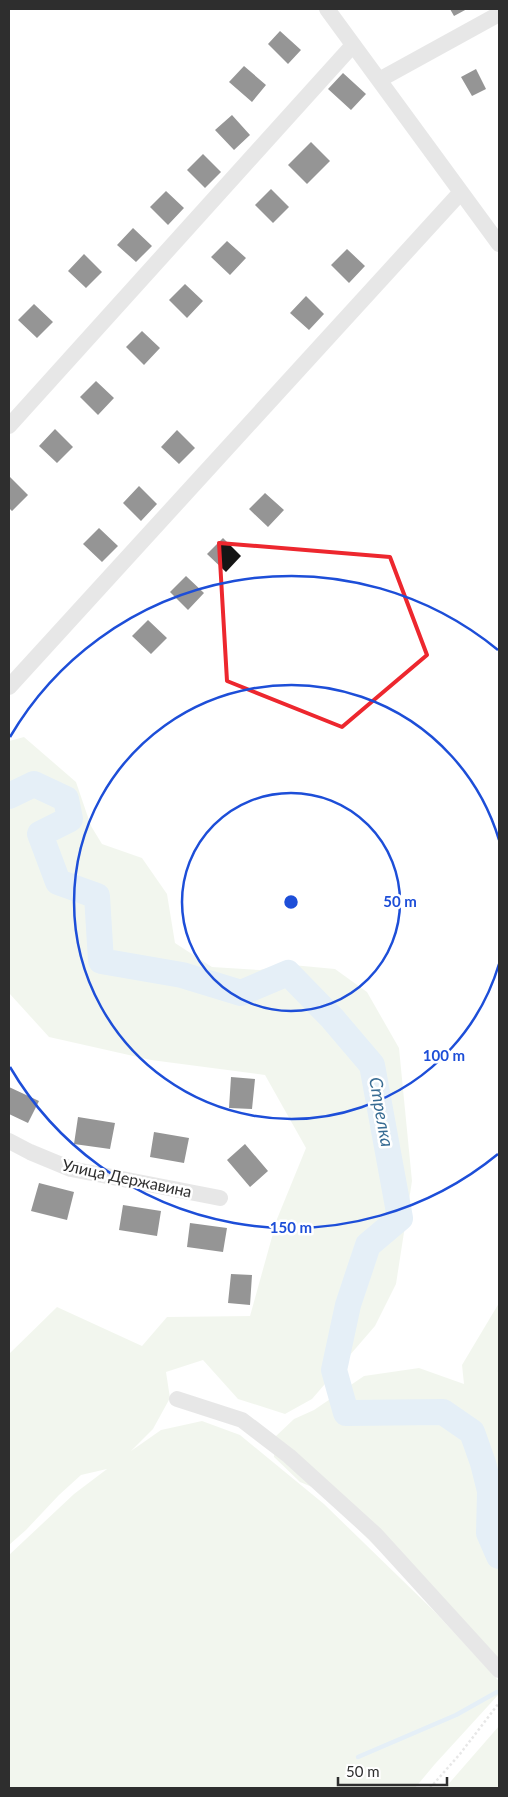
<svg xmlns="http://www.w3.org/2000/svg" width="508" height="1797" font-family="Lato,sans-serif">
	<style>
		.green { fill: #e3ecda }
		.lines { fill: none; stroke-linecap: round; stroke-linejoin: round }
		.stream { stroke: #c5dced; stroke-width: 4.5 }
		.river { stroke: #c5dced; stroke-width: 26 }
		.building { fill: #151515 }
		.path { stroke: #cbcbcb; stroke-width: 2.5; stroke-dasharray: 2.5 2.5; stroke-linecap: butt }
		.minor { stroke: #cbcbcb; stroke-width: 16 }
		.marked { fill: none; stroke: #ed272e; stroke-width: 4; stroke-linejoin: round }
		.ring { fill: none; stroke: #1d4ed8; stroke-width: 2.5 }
		.labels { text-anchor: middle; stroke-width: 5; stroke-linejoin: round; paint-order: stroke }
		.street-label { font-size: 16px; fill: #2e2e2e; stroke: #fff }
		.water-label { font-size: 18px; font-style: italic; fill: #386c93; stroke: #fff }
		.centre { fill: #1d4ed8; stroke: #fff; stroke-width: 2.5 }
		.ring-label { font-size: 15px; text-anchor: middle; font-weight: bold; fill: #1d4ed8; stroke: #fff; stroke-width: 5; stroke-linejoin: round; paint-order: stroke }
	</style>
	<rect width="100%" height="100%" fill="#fff"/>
	<path class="green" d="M 24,737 L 76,782 L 91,826 L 102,844 L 142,858 L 167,894 L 175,943 L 212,967 L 260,970 L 282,964 L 335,969 L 367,992 L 399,1048 L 412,1181 L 396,1284 L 375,1326 L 312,1399 L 285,1414 L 238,1399 L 203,1360 L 166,1372 L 170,1398 L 153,1429 L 131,1451 L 161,1430 L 202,1421 L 240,1435 L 324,1504 L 435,1612 L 498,1680 L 499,1694 L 435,1764 L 415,1788 L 9,1788 L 9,1555 L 74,1494 L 107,1469 L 81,1475 L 59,1495 L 26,1530 L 9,1545 L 9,1354 L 57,1307 L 142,1346 L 167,1317 L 250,1316 L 277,1219 L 306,1148 L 265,1075 L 151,1060 L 49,1037 L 9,993 L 9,741 Z
		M 499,1303 L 499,1660 L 385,1556 L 319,1490 L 300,1482 L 274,1457 L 275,1437 L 294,1419 L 314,1410 L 364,1376 L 419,1368 L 464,1384 L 462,1365 Z
		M 499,1726 L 499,1788 L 445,1788 Z"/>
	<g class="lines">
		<path class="stream" d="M 358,1757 L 456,1715 L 497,1692"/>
		<path class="river" d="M 9,796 L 34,784 L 66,799 L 70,819 L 40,834 L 58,882 L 97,896 L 101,961 L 182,975 L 241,993 L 288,973 L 332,1018 L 372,1065 L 400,1218 L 368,1245 L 348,1305 L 334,1370 L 346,1413 L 443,1412 L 472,1432 L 483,1463 L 490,1491 L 489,1533 L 499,1556"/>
	</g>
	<path class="building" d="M 450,9 L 467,9 L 454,16 Z
		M 280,31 L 301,50 L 288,64 L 268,44 Z
		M 244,66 L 266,85 L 252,102 L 229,82 Z
		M 476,69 L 486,89 L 472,96 L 461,77 Z
		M 343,73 L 366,94 L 351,110 L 328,89 Z
		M 232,115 L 250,135 L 234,150 L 215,130 Z
		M 311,142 L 330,161 L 307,184 L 288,165 Z
		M 203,154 L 221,172 L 205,188 L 187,170 Z
		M 271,189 L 289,207 L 273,223 L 255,205 Z
		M 166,191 L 184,208 L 168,225 L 150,207 Z
		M 133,228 L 152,246 L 136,262 L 117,245 Z
		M 227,241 L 246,258 L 230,275 L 211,257 Z
		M 347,249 L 365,266 L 349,283 L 331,265 Z
		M 84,254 L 102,272 L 86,288 L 68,271 Z
		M 185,284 L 203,301 L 187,318 L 169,300 Z
		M 306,296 L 324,314 L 309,330 L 290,313 Z
		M 34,304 L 53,322 L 37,338 L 18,320 Z
		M 142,331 L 160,348 L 144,365 L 126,347 Z
		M 96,381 L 114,398 L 98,415 L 80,397 Z
		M 55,429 L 73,447 L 57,463 L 39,446 Z
		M 177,430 L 195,448 L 179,464 L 161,447 Z
		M 9,476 L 28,495 L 12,511 L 9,508 Z
		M 139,486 L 157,504 L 141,521 L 123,503 Z
		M 265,493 L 284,510 L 268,527 L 249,509 Z
		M 99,528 L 118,546 L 102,562 L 83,544 Z
		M 223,538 L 241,556 L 226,572 L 207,554 Z
		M 186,576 L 204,593 L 188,610 L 170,592 Z
		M 148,620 L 167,638 L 151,654 L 132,636 Z
		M 231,1077 L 255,1079 L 252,1109 L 229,1108 Z
		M 9,1087 L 39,1101 L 28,1123 L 9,1114 Z
		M 78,1117 L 115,1123 L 110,1149 L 74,1144 Z
		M 154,1132 L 189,1138 L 184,1163 L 150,1157 Z
		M 245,1144 L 268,1171 L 250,1187 L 227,1160 Z
		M 39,1183 L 74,1192 L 67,1220 L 31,1211 Z
		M 123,1205 L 161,1211 L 157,1236 L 119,1230 Z
		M 190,1223 L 227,1228 L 223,1252 L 187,1247 Z
		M 231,1274 L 252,1275 L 250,1305 L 228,1303 Z"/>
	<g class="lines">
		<path class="path" d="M 499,1370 L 499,1372
			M 430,1788 L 460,1754 L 499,1703"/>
		<path class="minor" d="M 327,9 L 499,244
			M 379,80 L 499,14
			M 9,426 L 353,45
			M 9,687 L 461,192
			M 9,1141 L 30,1152 L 71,1169 L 220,1198
			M 177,1399 L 242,1420 L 289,1456 L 375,1534 L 499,1670"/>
	</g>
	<path d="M0 0H508V1797H0ZM 219,543 L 390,557 L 427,655 L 342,727 L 227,681 Z" fill="#fff" fill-opacity=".55" fill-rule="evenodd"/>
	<path class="marked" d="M 219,543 L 390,557 L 427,655 L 342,727 L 227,681 Z"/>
	<g class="ring">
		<circle cx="291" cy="902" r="109"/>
		<path d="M499 964A217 217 0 1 1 499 840"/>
		<path d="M498 1154A326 326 0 0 1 10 1067M10 737A326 326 0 0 1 498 650"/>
	</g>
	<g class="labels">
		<g class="street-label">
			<text transform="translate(127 1178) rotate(12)" y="6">Улица Державина</text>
		</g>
		<g class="water-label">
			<text transform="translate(381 1112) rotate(80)" y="6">Стрелка</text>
		</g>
	</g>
	<circle cx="291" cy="902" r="8" class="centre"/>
	<g class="ring-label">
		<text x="400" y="907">50 m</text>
		<text x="444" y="1061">100 m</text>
		<text x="291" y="1233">150 m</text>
	</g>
	<rect width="508" height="1797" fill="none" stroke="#2e2e2e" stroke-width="20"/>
	<path d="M338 1777v8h109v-8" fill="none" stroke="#2e2e2e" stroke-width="2.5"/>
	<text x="346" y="1777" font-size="15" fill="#2e2e2e" stroke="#ffffff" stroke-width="4" paint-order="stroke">50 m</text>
</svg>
